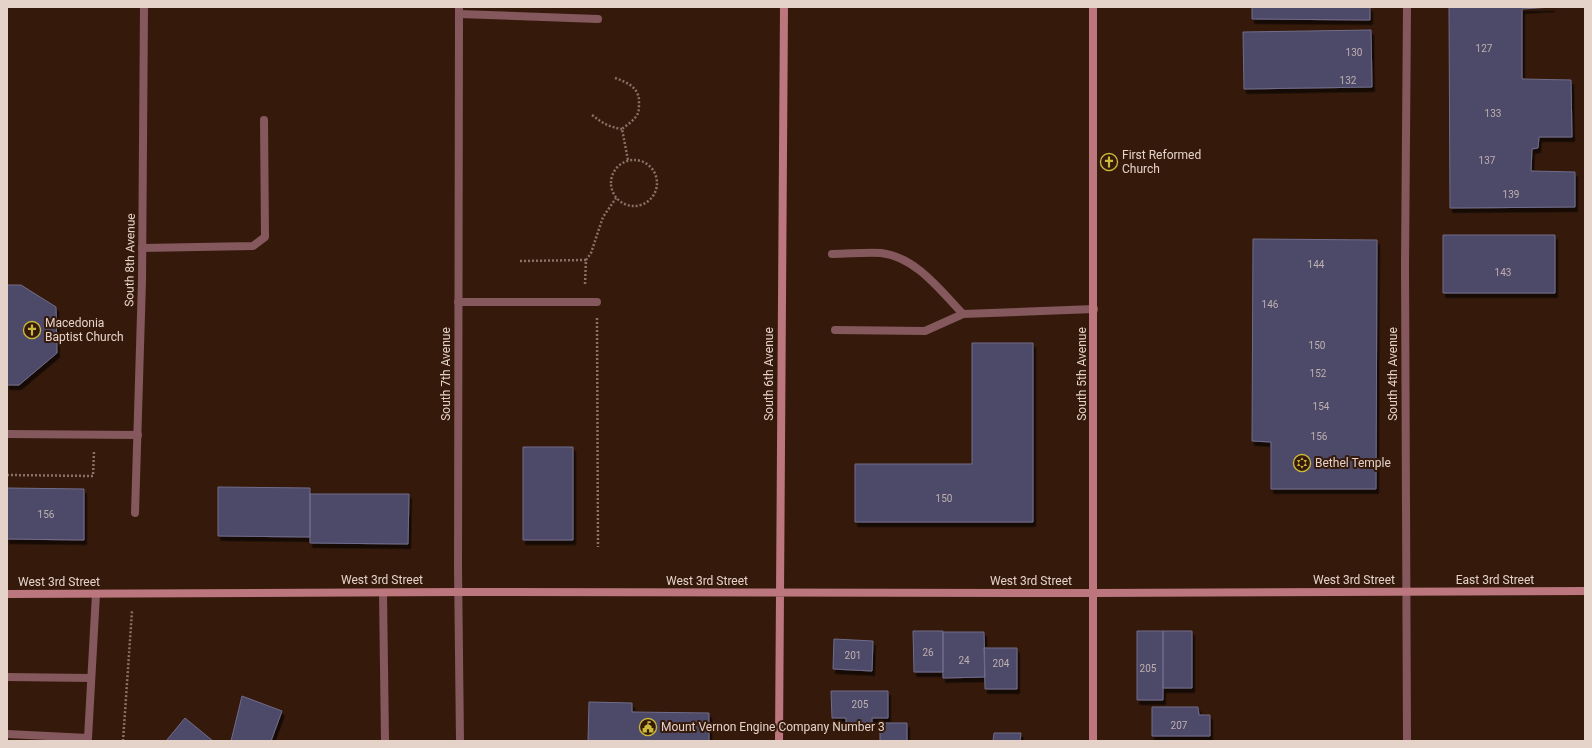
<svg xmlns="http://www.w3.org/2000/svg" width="1592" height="748" font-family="Roboto,sans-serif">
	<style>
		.building { fill: #4d4967; stroke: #706c8b; filter: url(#shadow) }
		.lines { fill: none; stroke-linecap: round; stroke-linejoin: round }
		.path { stroke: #887165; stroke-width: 2.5; stroke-dasharray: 2 2; stroke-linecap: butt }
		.lane { stroke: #84585d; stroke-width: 8 }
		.street { stroke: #84585d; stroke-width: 8 }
		.secondary { stroke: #bb767e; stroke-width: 8 }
		.labels { text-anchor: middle; stroke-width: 4; stroke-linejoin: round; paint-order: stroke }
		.number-label { font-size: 10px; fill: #bfb0b0 }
		.poi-label { font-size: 12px; fill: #e5d2c9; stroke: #351a0b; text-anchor: start }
		.street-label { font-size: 12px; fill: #e5d2c9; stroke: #351a0b }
	</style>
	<defs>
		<filter id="shadow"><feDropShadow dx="2.5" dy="4.5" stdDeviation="0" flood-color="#0009"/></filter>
	</defs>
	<rect width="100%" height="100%" fill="#351a0b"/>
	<path class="building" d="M 1252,7 L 1370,7 L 1370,20 L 1252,19 Z
		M 1449,7 L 1552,7 L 1522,9 L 1522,79 L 1571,80 L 1572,137 L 1539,137 L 1538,148 L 1532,149 L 1531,171 L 1575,172 L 1575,207 L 1450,208 Z
		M 1371,30 L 1372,87 L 1244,89 L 1243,32 Z
		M 1443,235 L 1555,235 L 1555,293 L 1443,293 Z
		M 1253,239 L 1377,240 L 1376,489 L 1271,489 L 1271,442 L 1252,441 Z
		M 7,285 L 21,285 L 56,307 L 57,353 L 19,385 L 7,385 Z
		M 972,343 L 1033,343 L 1033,522 L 855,522 L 855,464 L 972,464 Z
		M 523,447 L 573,447 L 573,540 L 523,540 Z
		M 218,487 L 310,488 L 310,537 L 218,536 Z
		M 7,488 L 84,489 L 84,540 L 7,539 Z
		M 310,494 L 409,494 L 408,544 L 310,543 Z
		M 913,631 L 943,631 L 943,672 L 914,672 Z
		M 1137,631 L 1163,631 L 1163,700 L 1137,700 Z
		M 1163,631 L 1192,631 L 1192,688 L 1163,688 Z
		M 943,632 L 984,632 L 985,677 L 943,678 Z
		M 834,639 L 873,641 L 872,671 L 833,669 Z
		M 984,648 L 1017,648 L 1017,689 L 985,689 Z
		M 831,691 L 888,691 L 888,718 L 872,718 L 872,726 L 846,726 L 846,718 L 832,718 Z
		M 242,696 L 282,711 L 271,741 L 231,741 Z
		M 589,702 L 632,703 L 632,712 L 709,713 L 709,741 L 588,741 Z
		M 1152,707 L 1198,707 L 1199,715 L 1210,715 L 1210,736 L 1152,736 Z
		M 185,718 L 213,741 L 166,741 Z
		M 880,723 L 907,723 L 907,741 L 880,741 Z
		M 994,733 L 1021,733 L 1020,741 L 993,741 Z"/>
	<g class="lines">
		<path class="path" d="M 615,78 C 627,82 640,88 639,103 C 639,106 639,111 638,113 C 635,120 627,125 622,129 L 628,160
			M 592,115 C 602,123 609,127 622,129
			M611 183a23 23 0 1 1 46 0a23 23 0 1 1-46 0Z
			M 586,260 L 591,253 L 603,217 L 616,198
			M 520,261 L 586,260 L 585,284
			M 597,318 L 598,547
			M 7,475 L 93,476 L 94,451
			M 123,741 L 132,611"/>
		<path class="lane" d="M 459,14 L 598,19
			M 142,248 L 253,246 L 265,237 L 264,120
			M 832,254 C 848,254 865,252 881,253 C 916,257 940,290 963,314
			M 458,302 L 597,302
			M 835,330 L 925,331 L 963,314 L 1094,309
			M 7,434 L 138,435
			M 383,593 L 385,741
			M 7,677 L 91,678
			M 7,734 L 88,738 L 96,594"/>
		<path class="street" d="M 459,7 L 458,568 L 460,741
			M 1407,7 L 1405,266 L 1407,741
			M 135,513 L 142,281 L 144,7"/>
		<path class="secondary" d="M 1093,7 L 1093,741
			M 7,594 L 458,592 L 1094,593 L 1585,591
			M 779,741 L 784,7"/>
	</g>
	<defs>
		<g id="church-ring" transform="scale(0.9)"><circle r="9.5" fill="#351a0b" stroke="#cbba39" stroke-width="1.5"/><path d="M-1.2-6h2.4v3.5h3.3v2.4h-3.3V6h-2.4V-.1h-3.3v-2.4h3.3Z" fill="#cbba39"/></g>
		<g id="synagogue-ring" transform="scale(0.9)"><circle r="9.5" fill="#351a0b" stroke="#cbba39" stroke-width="1.5"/><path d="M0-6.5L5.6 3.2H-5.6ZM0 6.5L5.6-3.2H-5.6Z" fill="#cbba39"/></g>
		<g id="civic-ring" transform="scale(0.9)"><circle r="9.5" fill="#351a0b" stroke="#cbba39" stroke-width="1.5"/><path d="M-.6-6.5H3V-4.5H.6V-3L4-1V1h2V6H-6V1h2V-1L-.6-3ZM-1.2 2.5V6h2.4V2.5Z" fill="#cbba39"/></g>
	</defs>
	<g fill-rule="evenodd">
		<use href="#church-ring" x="1109" y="162"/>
		<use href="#church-ring" x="32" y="330"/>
		<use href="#synagogue-ring" x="1302" y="463"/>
		<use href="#civic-ring" x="648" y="727"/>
	</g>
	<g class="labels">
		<g class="number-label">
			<text x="1484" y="52">127</text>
			<text x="1354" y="56">130</text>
			<text x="1348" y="84">132</text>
			<text x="1493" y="117">133</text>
			<text x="1487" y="164">137</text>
			<text x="1511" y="198">139</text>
			<text x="1316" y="268">144</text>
			<text x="1503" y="276">143</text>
			<text x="1270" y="308">146</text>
			<text x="1317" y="349">150</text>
			<text x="1318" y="377">152</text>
			<text x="1321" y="410">154</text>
			<text x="1319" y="440">156</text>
			<text x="944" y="502">150</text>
			<text x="46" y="518">156</text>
			<text x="928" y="656">26</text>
			<text x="853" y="659">201</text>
			<text x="964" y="664">24</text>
			<text x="1001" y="667">204</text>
			<text x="1148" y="672">205</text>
			<text x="860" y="708">205</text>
			<text x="1179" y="729">207</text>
		</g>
		<g class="poi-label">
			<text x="1122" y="159">First Reformed<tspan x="1122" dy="14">Church</tspan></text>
			<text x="45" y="327">Macedonia<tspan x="45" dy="14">Baptist Church</tspan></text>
			<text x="1315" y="467">Bethel Temple</text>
			<text x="661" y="731">Mount Vernon Engine Company Number 3</text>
		</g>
		<g class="street-label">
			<text transform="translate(130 260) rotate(-89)" y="4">South 8th Avenue</text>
			<text transform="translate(446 374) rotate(-90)" y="4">South 7th Avenue</text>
			<text transform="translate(769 374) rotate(-90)" y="4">South 6th Avenue</text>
			<text transform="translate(1082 374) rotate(-90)" y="4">South 5th Avenue</text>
			<text transform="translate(1393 374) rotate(-90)" y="4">South 4th Avenue</text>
			<text x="382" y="584">West 3rd Street</text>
			<text x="1354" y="584">West 3rd Street</text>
			<text x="1495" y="584">East 3rd Street</text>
			<text x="707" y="585">West 3rd Street</text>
			<text x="1031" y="585">West 3rd Street</text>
			<text x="59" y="586">West 3rd Street</text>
		</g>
	</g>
	<rect width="1592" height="748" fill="none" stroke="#e5d2c9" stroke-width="16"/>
</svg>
